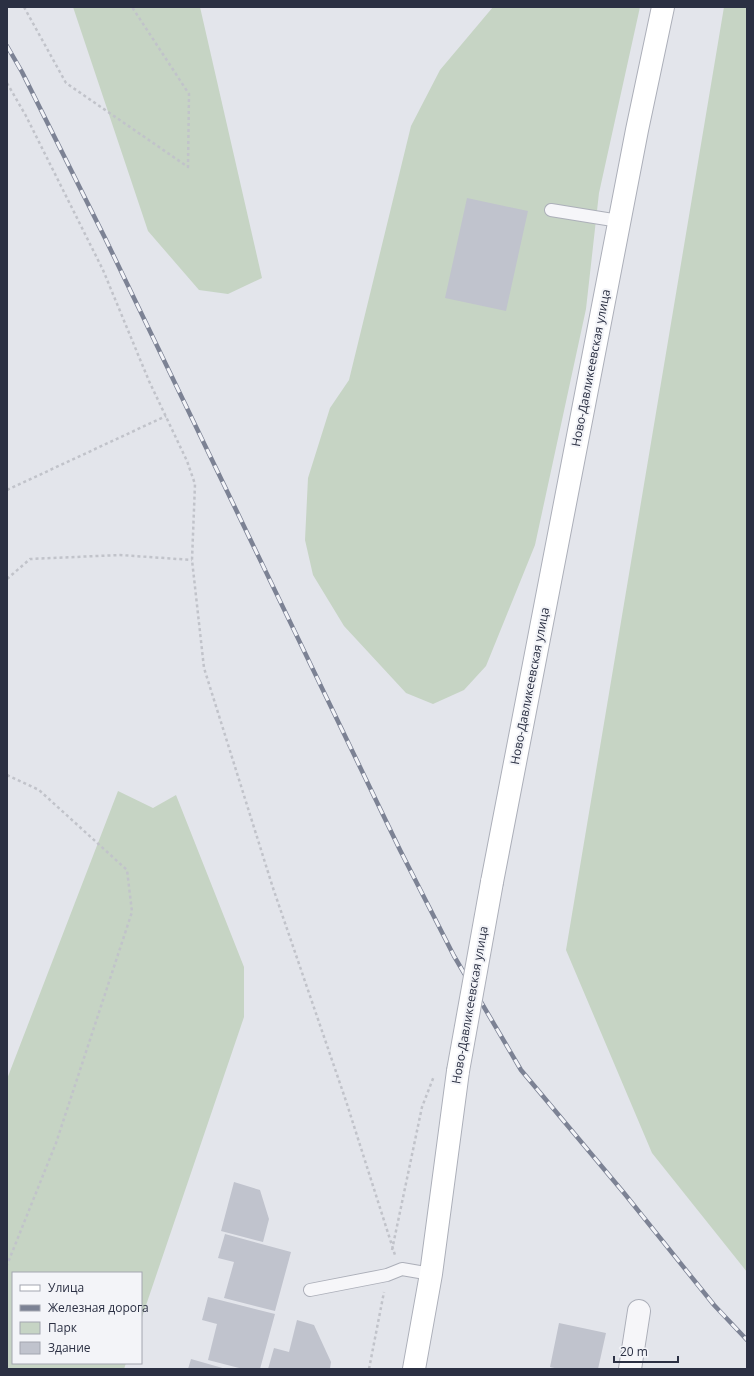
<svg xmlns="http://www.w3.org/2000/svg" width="754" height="1376" font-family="'Open Sans',sans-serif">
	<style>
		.green { fill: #c6d4c4 }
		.building { fill: #c0c3cd }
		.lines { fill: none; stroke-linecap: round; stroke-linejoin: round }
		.lane-casing { stroke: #acafb9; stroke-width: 14 }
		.street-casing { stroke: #acafb9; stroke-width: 24 }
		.secondary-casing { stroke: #acafb9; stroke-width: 24 }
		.path { stroke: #c1c3ca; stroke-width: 2.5; stroke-dasharray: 3 3; stroke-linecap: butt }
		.lane { stroke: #f6f6f9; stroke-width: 12 }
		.street { stroke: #f6f6f9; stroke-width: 22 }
		.secondary { stroke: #fff; stroke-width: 22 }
		.rail-casing { stroke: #7c8294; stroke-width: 4.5 }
		.rail { stroke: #f3f4f8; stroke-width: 3; stroke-dasharray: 9; stroke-linecap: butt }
		.secondary-bridge-casing { stroke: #acafb9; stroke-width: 24; stroke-linecap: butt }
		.secondary-bridge { stroke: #fff; stroke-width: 22 }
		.labels { text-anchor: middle; stroke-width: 4; stroke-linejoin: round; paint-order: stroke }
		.street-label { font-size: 12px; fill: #2b3043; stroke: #f3f4f8 }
	</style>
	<rect width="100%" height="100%" fill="#e3e5eb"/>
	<path class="green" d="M 73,7 L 200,7 L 262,278 L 228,294 L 199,290 L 148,231 Z
		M 493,7 L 640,7 L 599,193 L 586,309 L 535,545 L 486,666 L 464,690 L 433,704 L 406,693 L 344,626 L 313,575 L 305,540 L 308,478 L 330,408 L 349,380 L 411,126 L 440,70 Z
		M 724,7 L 747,7 L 747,1272 L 652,1153 L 566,950 Z
		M 118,791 L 153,808 L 176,795 L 244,967 L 244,1017 L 141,1320 L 141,1273 L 13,1273 L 13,1363 L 126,1363 L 124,1369 L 7,1369 L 7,1079 Z"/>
	<path class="building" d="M 467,198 L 528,211 L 506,311 L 445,298 Z
		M 234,1182 L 260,1190 L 269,1219 L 263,1242 L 221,1231 Z
		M 225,1234 L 291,1252 L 275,1311 L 224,1298 L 234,1262 L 218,1258 Z
		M 208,1297 L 275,1314 L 260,1369 L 243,1369 L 208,1360 L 217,1324 L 202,1320 Z
		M 297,1320 L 314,1325 L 331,1362 L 330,1369 L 268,1369 L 274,1348 L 289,1352 Z
		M 559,1323 L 606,1333 L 598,1369 L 559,1369 L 550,1367 Z
		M 191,1359 L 226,1369 L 188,1369 Z"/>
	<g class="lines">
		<g class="lane-casing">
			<path id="lane" d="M 551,210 L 619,221
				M 310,1290 L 387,1275 L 402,1269 L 431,1274"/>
		</g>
		<g class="street-casing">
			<path id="street" d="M 630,1369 L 639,1311"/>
		</g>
		<g class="secondary-casing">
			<path id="secondary" d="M 492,882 L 637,130 L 663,7
				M 414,1369 L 431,1274 L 458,1071"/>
		</g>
		<path class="path" d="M 24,7 L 66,83 L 188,167 L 189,94 L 132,7
			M 7,83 L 26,116 L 103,270 L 149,381 L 187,461 L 195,484 L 192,560 L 204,668 L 273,888 L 346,1101 L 395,1255
			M 7,490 L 166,416
			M 7,579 L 30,559 L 120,555 L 192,560
			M 7,775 L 39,790 L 127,870 L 132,912 L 56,1143 L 7,1265
			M 392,1250 L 422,1107 L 434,1076
			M 369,1369 L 384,1292"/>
		<use href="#lane" class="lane"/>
		<use href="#street" class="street"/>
		<use href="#secondary" class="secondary"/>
		<g class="rail-casing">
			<path id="rail" d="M 7,46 L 22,72 L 106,240 L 400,850 L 454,956 L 521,1070 L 624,1193 L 714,1305 L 747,1340"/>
		</g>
		<use href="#rail" class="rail"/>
		<g class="secondary-bridge-casing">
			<path id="secondary-bridge" d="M 458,1071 L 492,882"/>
		</g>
		<use href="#secondary-bridge" class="secondary-bridge"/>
	</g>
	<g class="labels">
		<g class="street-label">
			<text transform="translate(591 368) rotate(-79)" y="4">Ново-Давликеевская улица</text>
			<text transform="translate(530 686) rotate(-79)" y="4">Ново-Давликеевская улица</text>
			<text transform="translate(470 1005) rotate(-80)" y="4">Ново-Давликеевская улица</text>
		</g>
	</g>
	<rect width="754" height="1376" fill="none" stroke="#2b3043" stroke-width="16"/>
	<rect x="12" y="1272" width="130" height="92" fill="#f3f4f8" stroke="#a3a6b0"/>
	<rect x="20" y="1285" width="20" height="6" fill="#ffffff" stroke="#a3a6b0"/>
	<text x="48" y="1292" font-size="12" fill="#2b3043">Улица</text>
	<rect x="20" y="1305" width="20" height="6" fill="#7c8294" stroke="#a3a6b0"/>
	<text x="48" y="1312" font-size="12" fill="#2b3043">Железная дорога</text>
	<rect x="20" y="1322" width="20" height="12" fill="#c6d4c4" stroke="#a3a6b0"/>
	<text x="48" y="1332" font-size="12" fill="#2b3043">Парк</text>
	<rect x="20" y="1342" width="20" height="12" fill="#c0c3cd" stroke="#a3a6b0"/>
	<text x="48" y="1352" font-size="12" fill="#2b3043">Здание</text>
	<path d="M614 1356v6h64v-6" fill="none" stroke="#2b3043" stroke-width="2"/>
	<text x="620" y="1356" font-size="12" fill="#2b3043" stroke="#f3f4f8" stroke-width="3" paint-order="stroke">20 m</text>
</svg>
